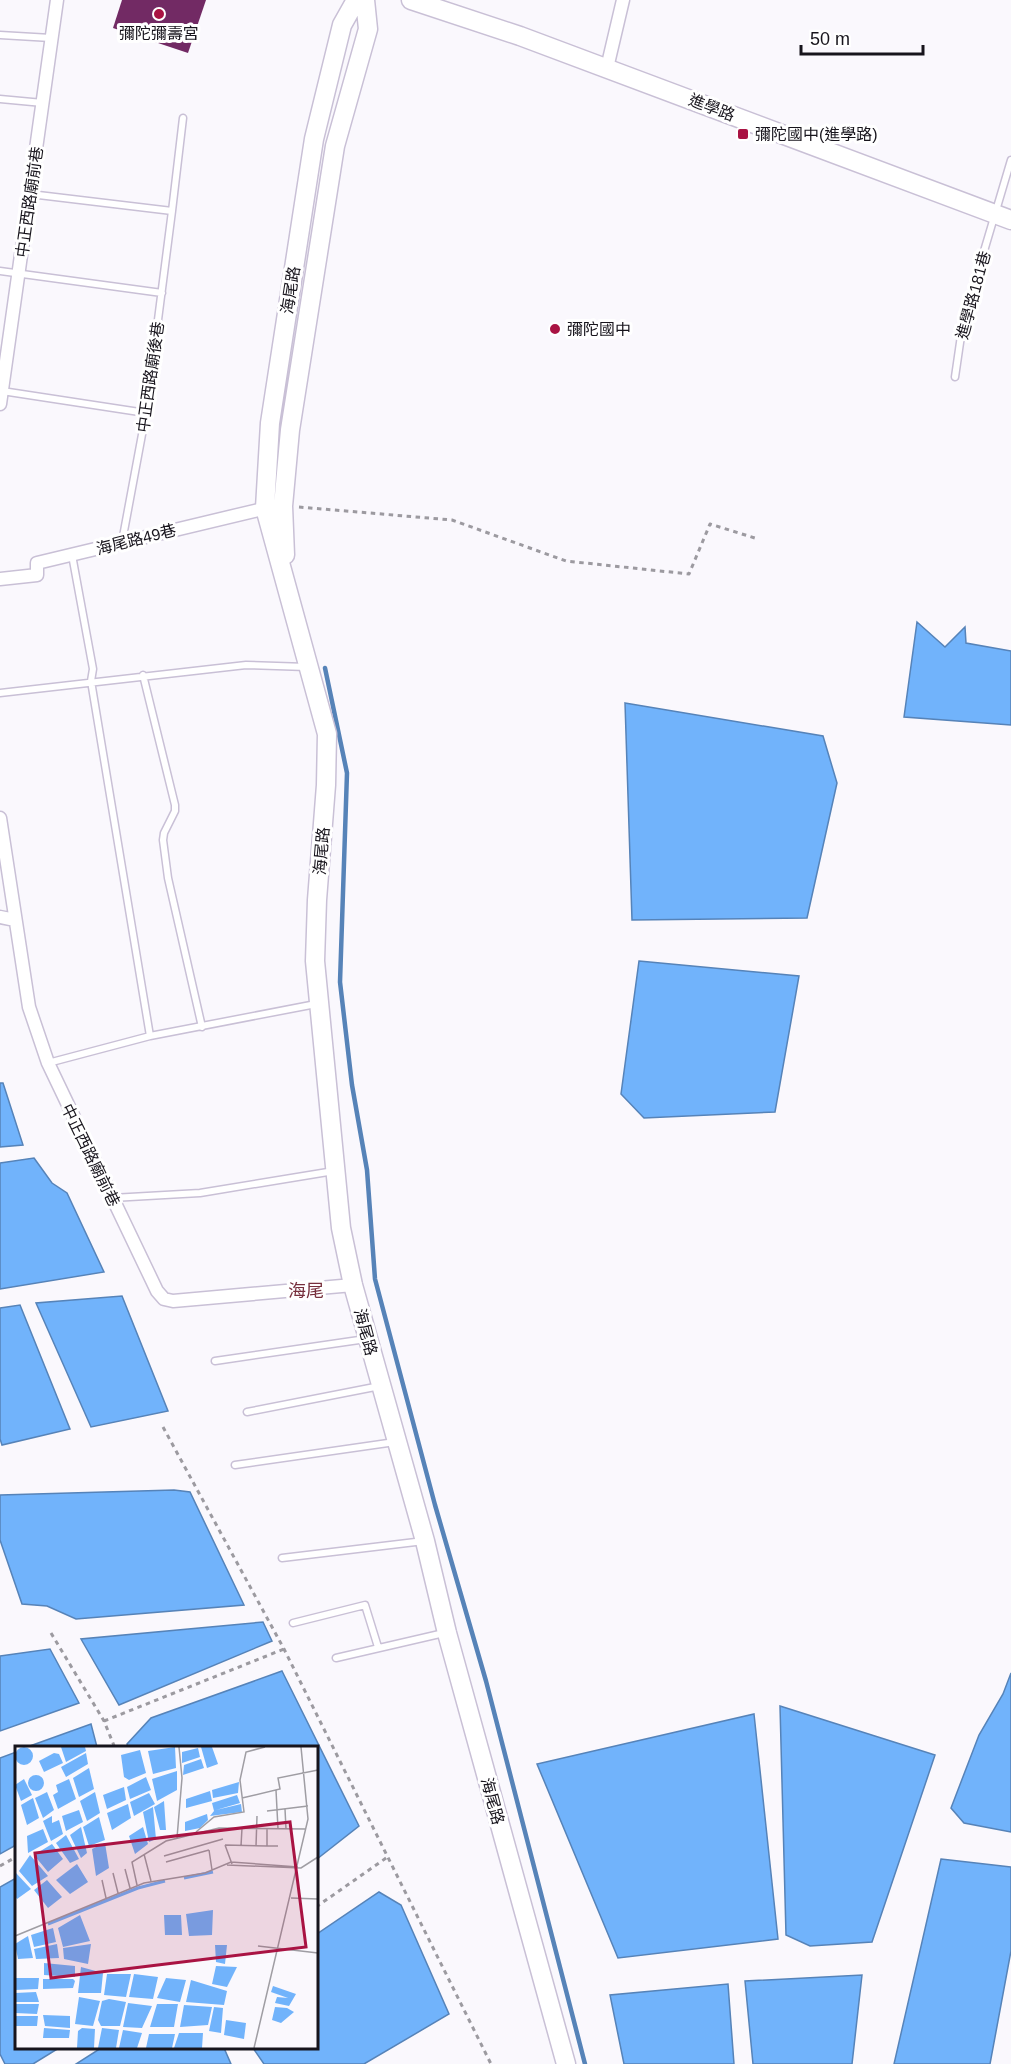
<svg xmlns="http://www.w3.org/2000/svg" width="1011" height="2064" font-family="Helvetica,'Noto Sans TC',sans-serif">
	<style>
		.water { fill: #71b3fb; stroke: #5683b8; stroke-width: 1.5 }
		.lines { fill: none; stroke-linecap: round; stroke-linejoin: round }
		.stream { stroke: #5683b8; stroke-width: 4.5 }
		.building { fill: #722a64 }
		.lane-casing { stroke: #c9c0d6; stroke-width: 9 }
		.street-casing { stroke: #c9c0d6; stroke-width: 15 }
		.secondary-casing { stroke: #c9c0d6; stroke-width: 21 }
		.path { stroke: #9c9aa0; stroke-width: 3; stroke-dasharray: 4.5 4.5; stroke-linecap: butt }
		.lane { stroke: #fff; stroke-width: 6 }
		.street { stroke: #fff; stroke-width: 12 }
		.secondary { stroke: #fff; stroke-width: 18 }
		.poi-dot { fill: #a91343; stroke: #fff; stroke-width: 2 }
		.labels { text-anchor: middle; stroke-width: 6; stroke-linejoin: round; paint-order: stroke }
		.poi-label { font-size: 16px; fill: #17141c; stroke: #fff; text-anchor: start }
		.street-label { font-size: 16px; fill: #17141c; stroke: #fff }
		.neighbourhood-label { font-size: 18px; fill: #77303d; stroke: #fff }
		.inset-river { fill: none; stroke: #71b3fb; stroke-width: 3 }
		.inset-road { fill: none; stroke: #9f9da3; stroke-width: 1.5 }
		.view { fill: #a91343; fill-opacity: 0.15; stroke: #a91343; stroke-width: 3 }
		.inset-edge { fill: none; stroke: #17141c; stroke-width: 3 }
	</style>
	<rect width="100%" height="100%" fill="#faf8fd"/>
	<path class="water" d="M 917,622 L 945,647 L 965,627 L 966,643 L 1011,651 L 1011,725 L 904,717 Z
		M 625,703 L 823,736 L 837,783 L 807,918 L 632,920 Z
		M 639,961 L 799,976 L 775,1112 L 644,1118 L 621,1094 Z
		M 0,1083 L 3,1083 L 23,1145 L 0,1147 Z
		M 34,1158 L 52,1183 L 67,1193 L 104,1272 L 0,1289 L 0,1163 Z
		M 122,1296 L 168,1411 L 91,1427 L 36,1303 Z
		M 20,1305 L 70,1429 L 2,1445 L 0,1439 L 0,1308 Z
		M 174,1490 L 190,1492 L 244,1605 L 76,1619 L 47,1606 L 22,1604 L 0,1540 L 0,1495 Z
		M 263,1622 L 272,1641 L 119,1705 L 81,1639 Z
		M 50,1649 L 79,1703 L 0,1731 L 0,1656 Z
		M 282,1671 L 359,1826 L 317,1859 L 316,1748 L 128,1748 L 127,1744 L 151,1718 Z
		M 1011,1673 L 1011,1832 L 964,1823 L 951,1808 L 979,1735 L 1003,1694 Z
		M 780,1706 L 935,1755 L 872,1942 L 810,1946 L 786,1935 Z
		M 754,1714 L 778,1939 L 618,1958 L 537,1764 Z
		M 91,1724 L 97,1747 L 27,1747 Z
		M 16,1752 L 16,1845 L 0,1854 L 0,1758 Z
		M 941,1859 L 1011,1867 L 1011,1951 L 990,2064 L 894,2064 Z
		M 16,1878 L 16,2048 L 59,2048 L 33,2064 L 5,2064 L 0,2054 L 0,1887 Z
		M 379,1892 L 401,1905 L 449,2014 L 364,2064 L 264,2064 L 253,2048 L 316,2048 L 317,1934 Z
		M 862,1975 L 852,2064 L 753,2064 L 745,1981 Z
		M 728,1984 L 734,2064 L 624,2064 L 610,1995 Z
		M 101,2048 L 224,2048 L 231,2064 L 76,2064 Z"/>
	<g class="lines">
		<path class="stream" d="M 325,668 L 347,773 L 340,982 L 352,1085 L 367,1170 L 375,1279 L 435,1505 L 486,1681 L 585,2064"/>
	</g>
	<path class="building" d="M 122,0 L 206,0 L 188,53 L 113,28 Z"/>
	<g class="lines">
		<g class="lane-casing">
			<path id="lane" d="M 0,35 L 51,38
				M 0,99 L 43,103
				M 30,194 L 172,211 L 183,118
				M 0,271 L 162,293
				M 955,377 L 963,322 L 1011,160
				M 2,391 L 146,413
				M 122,542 L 146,413 L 172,211
				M 72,555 L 93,669 L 91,681 L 150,1036
				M 143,675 L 175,805 L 175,811 L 164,833 L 163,840 L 168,878 L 202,1027
				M 0,693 L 246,665 L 307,667
				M 48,1063 L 150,1036 L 316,1004
				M 112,1198 L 200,1193 L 334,1171
				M 215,1361 L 366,1339
				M 247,1412 L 380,1386
				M 235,1465 L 395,1442
				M 282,1558 L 424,1541
				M 293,1623 L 365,1605 L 378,1647
				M 336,1658 L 444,1633"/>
		</g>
		<g class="street-casing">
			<path id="street" d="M 607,68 L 623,0
				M 0,404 L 57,0
				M 0,579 L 37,575 L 37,563 L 271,507
				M 0,818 L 29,1007 L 48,1063 L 157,1291 L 164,1299 L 173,1301 L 353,1285
				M 0,917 L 15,920"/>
		</g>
		<g class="secondary-casing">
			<path id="secondary" d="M 356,0 L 342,25 L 314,139 L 270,423 L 265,508 L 327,734 L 326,785 L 317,900 L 315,961 L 341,1228 L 353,1285 L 425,1541 L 447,1633 L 566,2064
				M 411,0 L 520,36 L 1011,220
				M 285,555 L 283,506 L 290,430 L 335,146 L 368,29 L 365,0"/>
		</g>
		<path class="path" d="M 299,507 L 452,520 L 566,561 L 689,574 L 710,524 L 758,539
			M 163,1427 L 284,1649 L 491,2064
			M 51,1633 L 104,1721 L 115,1748
			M 104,1721 L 284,1649
			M 0,1866 L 16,1857
			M 316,1907 L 389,1856"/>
		<use href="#lane" class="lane"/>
		<use href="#street" class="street"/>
		<use href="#secondary" class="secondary"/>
	</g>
	<g class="poi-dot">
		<circle cx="159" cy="14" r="6"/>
		<rect x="737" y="128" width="12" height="12" rx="3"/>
		<circle cx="555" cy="329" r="6"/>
	</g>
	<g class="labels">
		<g class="poi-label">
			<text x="159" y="39" text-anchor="middle">彌陀彌壽宮</text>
			<text x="755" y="140">彌陀國中(進學路)</text>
			<text x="567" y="335">彌陀國中</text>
		</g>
		<g class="street-label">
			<text transform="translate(712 107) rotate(21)" y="6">進學路</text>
			<text transform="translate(29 202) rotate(-82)" y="6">中正西路廟前巷</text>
			<text transform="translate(290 290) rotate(-81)" y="6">海尾路</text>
			<text transform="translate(973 295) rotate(-75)" y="6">進學路181巷</text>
			<text transform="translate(150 377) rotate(-82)" y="6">中正西路廟後巷</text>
			<text transform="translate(136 539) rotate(-14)" y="6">海尾路49巷</text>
			<text transform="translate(321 851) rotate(-85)" y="6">海尾路</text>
			<text transform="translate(91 1155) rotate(64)" y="6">中正西路廟前巷</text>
			<text transform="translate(366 1332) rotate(75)" y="6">海尾路</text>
			<text transform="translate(493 1801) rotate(75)" y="6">海尾路</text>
		</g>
		<g class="neighbourhood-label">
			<text x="306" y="1297">海尾</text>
		</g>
	</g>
	<g transform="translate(15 1746)">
		<rect width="303" height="303" fill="#faf8fd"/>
		<path d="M0 10a9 9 0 1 1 18 0a9 9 0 1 1-18 0ZM 46,1 L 70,1 L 71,5 L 51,16 ZM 160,1 L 161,22 L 138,28 L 133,5 ZM 186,1 L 197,1 L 203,18 L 192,22 ZM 183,2 L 185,11 L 167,17 L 167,6 ZM 125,4 L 131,27 L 114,34 L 109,31 L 106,9 ZM 39,7 L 44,8 L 48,17 L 29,26 L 24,15 ZM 71,7 L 73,18 L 51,31 L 46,21 ZM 186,13 L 189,22 L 168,29 L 169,19 ZM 74,22 L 79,43 L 64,51 L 58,32 ZM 162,25 L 162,44 L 142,55 L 137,33 ZM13 37a8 8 0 1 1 16 0a8 8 0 1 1-16 0ZM 131,31 L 136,44 L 115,53 L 112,41 ZM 9,33 L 17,49 L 6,55 L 0,39 ZM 54,33 L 61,53 L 43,63 L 38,49 L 43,46 L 41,39 ZM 224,36 L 223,47 L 198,52 L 197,44 ZM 109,41 L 111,54 L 92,63 L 88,49 ZM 195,45 L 197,55 L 171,62 L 171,53 ZM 32,46 L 39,64 L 28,72 L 20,52 ZM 80,46 L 85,67 L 72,75 L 65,55 ZM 134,47 L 140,58 L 119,70 L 115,56 ZM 222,49 L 225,57 L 201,64 L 226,58 L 227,66 L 195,70 L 199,65 L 197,57 ZM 18,52 L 24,72 L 12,79 L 6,59 ZM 149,55 L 151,84 L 145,84 L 139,61 ZM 113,58 L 116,72 L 97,84 L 92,67 ZM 138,61 L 141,93 L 134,96 L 128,66 ZM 64,64 L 68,76 L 51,85 L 47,70 ZM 192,68 L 193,74 L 185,82 L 170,85 L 170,76 ZM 37,70 L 37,77 L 44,74 L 48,88 L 36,95 L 28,75 ZM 84,71 L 90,94 L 74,100 L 68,81 ZM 66,81 L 72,107 L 66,112 L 55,89 ZM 128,81 L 133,98 L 120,108 L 114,90 ZM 28,83 L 33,96 L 13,107 L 12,90 ZM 51,89 L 64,113 L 55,117 L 41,97 ZM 90,97 L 94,122 L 81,130 L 77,103 ZM 37,98 L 48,113 L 33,126 L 19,109 ZM 15,109 L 33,130 L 17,140 L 4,125 ZM 62,118 L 73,136 L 55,148 L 41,134 ZM 1,127 L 16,143 L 2,153 L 0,150 ZM 32,134 L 47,151 L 33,162 L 19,144 ZM 198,164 L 197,189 L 174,190 L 171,168 ZM 65,169 L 75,195 L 48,201 L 43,182 ZM 149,169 L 166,169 L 167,189 L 150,189 ZM 38,182 L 41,196 L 19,201 L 16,189 ZM 13,190 L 18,212 L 3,213 L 0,198 ZM 42,198 L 44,212 L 21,213 L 19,203 ZM 76,198 L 73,218 L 49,213 L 48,202 ZM 200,199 L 212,199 L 210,218 L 201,216 ZM 29,217 L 60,220 L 60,231 L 29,229 ZM 201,220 L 222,221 L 212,241 L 197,238 ZM 66,221 L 88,227 L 86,247 L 63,247 ZM 92,228 L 116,228 L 111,251 L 89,249 ZM 119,228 L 143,231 L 138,253 L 114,251 ZM 0,232 L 24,232 L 23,243 L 0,244 ZM 151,232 L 171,234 L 165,256 L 142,252 ZM 28,233 L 58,233 L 60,235 L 58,242 L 28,243 ZM 176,234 L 212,245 L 209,259 L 171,256 ZM 258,240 L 281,248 L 274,260 L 260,257 L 262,251 L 273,252 L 256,246 ZM 21,246 L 24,256 L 0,256 L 0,247 ZM 64,251 L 85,255 L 78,280 L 60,278 ZM 94,253 L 111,256 L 105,280 L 86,280 L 83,274 L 87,255 ZM 113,257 L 137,260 L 127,282 L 108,281 ZM 0,258 L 24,258 L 22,268 L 0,267 ZM 142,258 L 163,258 L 159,281 L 135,281 ZM 169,259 L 197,261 L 193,279 L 165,281 ZM 199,261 L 208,262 L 206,287 L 194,285 ZM 260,261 L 272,262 L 279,266 L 266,277 L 257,274 ZM 28,269 L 55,270 L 55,282 L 30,280 ZM 0,270 L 23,270 L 22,280 L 0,280 ZM 211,274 L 231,277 L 229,293 L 209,289 ZM 29,282 L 55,284 L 54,292 L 28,292 ZM 67,282 L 80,283 L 79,302 L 62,302 L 63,285 ZM 87,282 L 104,284 L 101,302 L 83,302 ZM 108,284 L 127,287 L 122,302 L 104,302 ZM 164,287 L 188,287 L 187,302 L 159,302 ZM 134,288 L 160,288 L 157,302 L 131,302 Z" fill="#71b3fb"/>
		<path class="inset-river" d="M 169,132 L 198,126M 33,178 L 123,142 L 150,135"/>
		<path class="inset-road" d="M 261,44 L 263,83M 227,52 L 265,43 L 263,32 L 303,24M 270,63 L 271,83M 252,65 L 293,60M 252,83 L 252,100 L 263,100M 181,86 L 199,71 L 229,66 L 225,34 L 231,6 L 250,1M 162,92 L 167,32 L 164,1M 210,99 L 252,100M 210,99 L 217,118M 226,100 L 227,82M 241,100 L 242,70M 194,104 L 197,124M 129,108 L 136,135M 149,110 L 208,93M 151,116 L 194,104M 212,119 L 286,122 L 303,111M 110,123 L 115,142M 98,127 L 103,147M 87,134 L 91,152M 122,139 L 117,116 L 151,95 L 204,82 L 291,83M 276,152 L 303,153M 0,190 L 129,137 L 190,127 L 216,116 L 283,121M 243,200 L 303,207M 239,302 L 293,73 L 286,1"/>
		<path class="view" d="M 275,76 L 291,201 L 36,232 L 20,107 Z"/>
		<rect width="303" height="303" class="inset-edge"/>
	</g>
	<path d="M801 45v9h122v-9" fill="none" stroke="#17141c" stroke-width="3"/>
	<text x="810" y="45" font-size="18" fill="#17141c" stroke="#ffffff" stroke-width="4.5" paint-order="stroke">50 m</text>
</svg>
